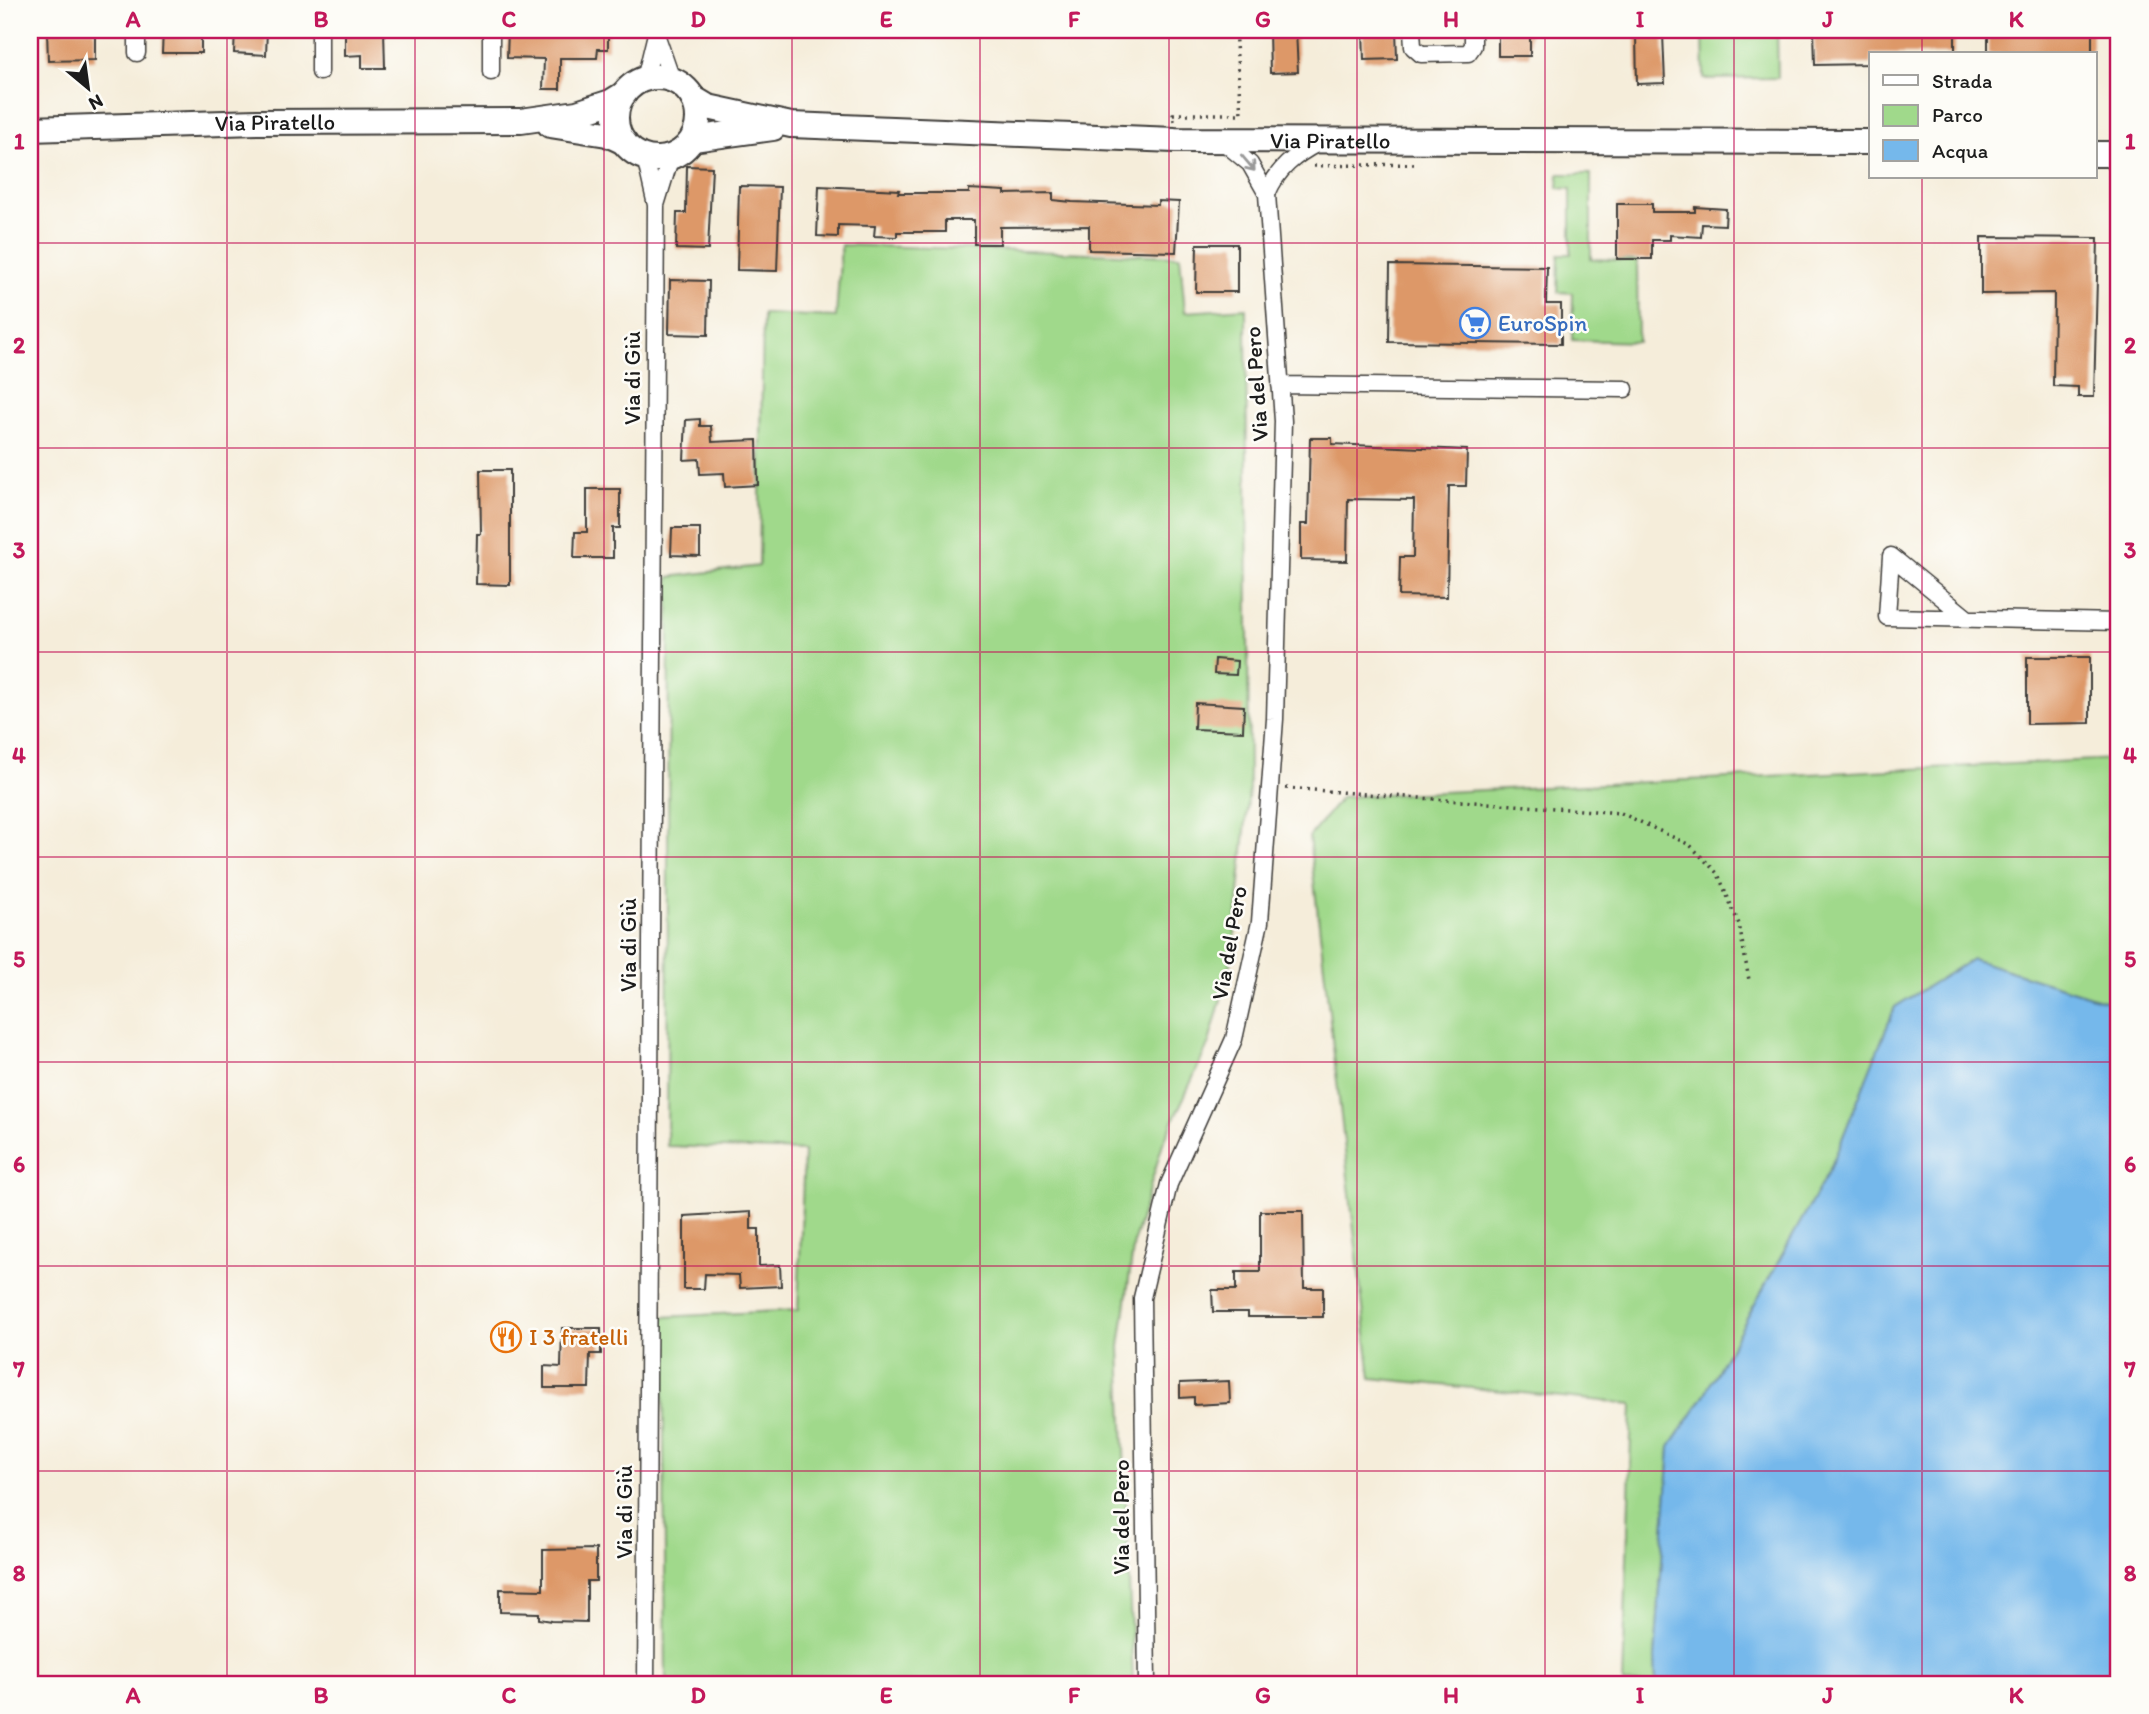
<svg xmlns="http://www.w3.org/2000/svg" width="2149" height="1714" font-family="Itim,sans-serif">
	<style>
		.green { fill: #a0d98b; stroke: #5e7a54; stroke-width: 2 }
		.water { fill: #75b8eb; stroke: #486a84; stroke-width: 2 }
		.building { fill: #dd9867 }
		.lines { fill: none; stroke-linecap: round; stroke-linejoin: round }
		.street-casing { stroke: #3d3b38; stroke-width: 19 }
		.primary-casing { stroke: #3d3b38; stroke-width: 28 }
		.path { stroke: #3d3b38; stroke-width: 3.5; stroke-dasharray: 2 5; stroke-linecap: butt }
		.street { stroke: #fff; stroke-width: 16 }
		.primary { stroke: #fff; stroke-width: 24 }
		.oneway { stroke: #999 }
		.grid { fill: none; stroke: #c2185b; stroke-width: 2; stroke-opacity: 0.55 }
		.labels { text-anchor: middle; stroke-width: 5; stroke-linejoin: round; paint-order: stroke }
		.street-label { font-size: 23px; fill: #1c1c1c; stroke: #fdfcf7 }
		.shop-label { font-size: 23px; fill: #366cbe; stroke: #fdfcf7; text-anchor: start }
		.food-label { font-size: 23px; fill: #c56008; stroke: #fdfcf7; text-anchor: start }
		.neatline { fill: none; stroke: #c2185b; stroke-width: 2.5 }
		.grid-label { font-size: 23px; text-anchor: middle; font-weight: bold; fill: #c2185b }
	</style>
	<rect width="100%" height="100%" fill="#fdfcf7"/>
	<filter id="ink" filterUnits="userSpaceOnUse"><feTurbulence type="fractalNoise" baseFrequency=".0143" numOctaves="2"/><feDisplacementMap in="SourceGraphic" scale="14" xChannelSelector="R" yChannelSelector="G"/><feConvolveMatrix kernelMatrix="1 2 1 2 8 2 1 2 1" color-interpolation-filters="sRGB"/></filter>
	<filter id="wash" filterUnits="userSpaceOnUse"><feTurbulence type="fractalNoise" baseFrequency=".00686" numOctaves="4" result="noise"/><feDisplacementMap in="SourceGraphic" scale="28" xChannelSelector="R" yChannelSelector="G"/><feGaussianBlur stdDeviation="1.57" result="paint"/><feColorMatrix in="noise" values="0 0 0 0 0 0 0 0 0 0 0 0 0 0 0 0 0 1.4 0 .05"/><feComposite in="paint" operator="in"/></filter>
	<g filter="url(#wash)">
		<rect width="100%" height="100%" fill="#f5edda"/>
		<path class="green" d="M 1703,30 L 1777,30 L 1778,78 L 1704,79 Z
			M 1559,174 L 1591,174 L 1591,259 L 1637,261 L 1638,342 L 1572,340 L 1573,293 L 1558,292 L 1559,254 L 1571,254 L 1571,189 L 1558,188 Z
			M 841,245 L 1180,256 L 1185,312 L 1246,308 L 1249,789 L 1233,955 L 1209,1043 L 1163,1143 L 1134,1241 L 1120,1347 L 1133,1684 L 666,1684 L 663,1317 L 798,1310 L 804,1151 L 667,1146 L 669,577 L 759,566 L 763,314 L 836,317 Z
			M 2115,759 L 2119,796 L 2119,1005 L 1972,959 L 1895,1007 L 1830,1169 L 1702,1399 L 1670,1447 L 1655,1658 L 1656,1684 L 1623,1684 L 1632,1404 L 1371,1378 L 1309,837 L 1342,797 Z"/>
		<path class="water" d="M 1972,959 L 2119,1005 L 2119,1684 L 1656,1684 L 1655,1658 L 1670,1447 L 1702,1399 L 1830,1169 L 1895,1007 Z"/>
		<g id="blocks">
			<path class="building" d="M 47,30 L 95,30 L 95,60 L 48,61 Z
				M 163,30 L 201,30 L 201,53 L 162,53 Z
				M 235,30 L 267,30 L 266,55 L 234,53 Z
				M 345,30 L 384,30 L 385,68 L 362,68 L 362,55 L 345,56 Z
				M 508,30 L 608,30 L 608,49 L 598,49 L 597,58 L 560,58 L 560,89 L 543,89 L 544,59 L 507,58 Z
				M 1269,30 L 1296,30 L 1298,72 L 1270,73 Z
				M 1363,30 L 1396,30 L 1397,59 L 1364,60 Z
				M 1498,30 L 1530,30 L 1530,56 L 1498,56 Z
				M 1814,30 L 1955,30 L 1955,54 L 1871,54 L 1871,64 L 1815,65 Z
				M 1988,30 L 2092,30 L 2092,53 L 1988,54 Z
				M 1663,34 L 1665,83 L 1637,84 L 1636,35 Z
				M 687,166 L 712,167 L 708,250 L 676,249 L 677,213 L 686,213 Z
				M 739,186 L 780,187 L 777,271 L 737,270 Z
				M 819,186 L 899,190 L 898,193 L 969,193 L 969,189 L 1005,191 L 1005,194 L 1053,193 L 1053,200 L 1072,202 L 1158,205 L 1158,201 L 1179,202 L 1176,252 L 1089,250 L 1089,226 L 1000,227 L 1000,244 L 974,244 L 974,220 L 945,220 L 945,232 L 897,232 L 897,237 L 874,236 L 875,226 L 838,225 L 838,237 L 817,236 Z
				M 1617,204 L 1652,204 L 1652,212 L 1695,212 L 1695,207 L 1726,209 L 1725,225 L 1702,224 L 1701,237 L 1670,235 L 1670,240 L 1652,240 L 1652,259 L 1617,259 Z
				M 1981,237 L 2098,238 L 2094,397 L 2078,397 L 2078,387 L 2053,386 L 2054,293 L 1981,294 Z
				M 1197,244 L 1237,244 L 1237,292 L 1196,292 Z
				M 1390,265 L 1547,267 L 1546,304 L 1561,304 L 1561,344 L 1389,342 Z
				M 670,280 L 709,281 L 708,335 L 669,334 Z
				M 700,419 L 700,426 L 711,426 L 712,442 L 757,440 L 758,485 L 725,487 L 724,473 L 700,474 L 699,459 L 684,460 L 686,420 Z
				M 1310,438 L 1332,438 L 1332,444 L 1467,450 L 1466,486 L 1449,486 L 1447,597 L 1399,596 L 1400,557 L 1413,557 L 1414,500 L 1348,499 L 1347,561 L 1301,560 L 1301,524 L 1308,524 Z
				M 480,470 L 510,470 L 510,585 L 476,584 L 477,534 L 481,534 Z
				M 587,489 L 620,489 L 620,528 L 613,528 L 613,558 L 574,558 L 575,532 L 587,532 Z
				M 672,528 L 700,528 L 700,556 L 671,555 Z
				M 2027,657 L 2090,657 L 2090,723 L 2027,724 Z
				M 1215,659 L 1237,661 L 1236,675 L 1214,674 Z
				M 1195,703 L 1244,706 L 1243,731 L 1194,729 Z
				M 1260,1211 L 1303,1211 L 1304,1288 L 1323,1288 L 1323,1317 L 1248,1317 L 1248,1312 L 1213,1312 L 1212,1290 L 1236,1290 L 1236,1272 L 1260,1272 Z
				M 751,1212 L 751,1229 L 759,1229 L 759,1266 L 780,1265 L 781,1286 L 740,1288 L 739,1275 L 705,1274 L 704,1289 L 684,1289 L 684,1216 Z
				M 562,1328 L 601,1328 L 601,1354 L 590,1354 L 589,1388 L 544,1388 L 544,1366 L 561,1367 Z
				M 1229,1381 L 1230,1403 L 1194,1405 L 1194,1397 L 1180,1398 L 1180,1383 Z
				M 596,1549 L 596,1581 L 587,1581 L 587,1622 L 552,1621 L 539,1619 L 539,1613 L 500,1612 L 500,1589 L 543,1590 L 543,1550 Z"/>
		</g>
	</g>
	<g filter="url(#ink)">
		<use href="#blocks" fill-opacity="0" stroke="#3d3b38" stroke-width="2"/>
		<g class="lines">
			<g class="street-casing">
				<path id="street" d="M 137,30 L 137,53
					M 1412,30 L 1413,47 L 1421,54 L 1468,53 L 1473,46 L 1473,30
					M 320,72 L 320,30
					M 491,72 L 491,30
					M 645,79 L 656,34 L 672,80
					M 645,157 L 656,205 L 671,156
					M 1267,194 C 1277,169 1295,155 1318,143
					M 1280,385 L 1625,389
					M 1967,618 L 1891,556 L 1887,617 L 2119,622
					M 646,1684 L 656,205
					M 1147,1684 L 1142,1298 L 1169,1184 L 1234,1039 L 1260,922 L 1275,719 L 1283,421 L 1267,194 L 1250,164 L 1221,140"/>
			</g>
			<g class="primary-casing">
				<g id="primary">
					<circle cx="657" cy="118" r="41"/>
					<path id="s1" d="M 693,98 L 708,107 L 791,125 L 1175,140 L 1871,142"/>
					<path d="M 550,125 L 607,134 L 624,142"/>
					<path id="s2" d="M 30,129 L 257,122 L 521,121 L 577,113 L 611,102 L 624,94"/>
					<path d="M 693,139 L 773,128"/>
					<path d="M 2095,154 L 2119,154"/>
				</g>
			</g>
			<path class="path" d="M 1174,121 L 1173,114 L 1241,114 L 1235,30
				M 1314,166 L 1415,164
				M 1286,788 L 1621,813 L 1690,845 L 1718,874 L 1739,924 L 1749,980"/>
			<use href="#street" class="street"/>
			<use href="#primary" class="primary"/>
		</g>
		<defs><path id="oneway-shaft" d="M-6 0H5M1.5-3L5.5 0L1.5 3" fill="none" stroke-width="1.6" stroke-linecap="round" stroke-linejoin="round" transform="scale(1.75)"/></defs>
		<use class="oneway" href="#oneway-shaft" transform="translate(1248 163) rotate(50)"/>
	</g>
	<path class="grid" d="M 227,30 L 227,1684M 415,30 L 415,1684M 604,30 L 604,1684M 792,30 L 792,1684M 980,30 L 980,1684M 1169,30 L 1169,1684M 1357,30 L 1357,1684M 1545,30 L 1545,1684M 1734,30 L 1734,1684M 1922,30 L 1922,54M 1922,177 L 1922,1684M 30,243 L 2119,243M 30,448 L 2119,448M 30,652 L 2119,652M 30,857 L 2119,857M 30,1062 L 2119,1062M 30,1266 L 2119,1266M 30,1471 L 2119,1471"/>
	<defs>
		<g id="supermarket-ring" transform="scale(1.575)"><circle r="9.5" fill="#fdfcf7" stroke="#3f7fe0" stroke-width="1.5"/><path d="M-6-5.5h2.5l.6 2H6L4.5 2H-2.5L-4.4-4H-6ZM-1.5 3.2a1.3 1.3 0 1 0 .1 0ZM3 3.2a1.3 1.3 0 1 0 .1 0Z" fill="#3f7fe0"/></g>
		<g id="restaurant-ring" transform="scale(1.575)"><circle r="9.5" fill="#fdfcf7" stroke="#e8710a" stroke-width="1.5"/><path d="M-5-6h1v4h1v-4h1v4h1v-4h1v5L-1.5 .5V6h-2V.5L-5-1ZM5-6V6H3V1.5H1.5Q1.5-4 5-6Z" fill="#e8710a"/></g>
	</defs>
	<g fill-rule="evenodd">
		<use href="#supermarket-ring" x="1475" y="323"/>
		<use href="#restaurant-ring" x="506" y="1337"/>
	</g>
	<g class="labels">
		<g class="street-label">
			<text dy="8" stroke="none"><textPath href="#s2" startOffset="245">Via Piratello</textPath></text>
			<text dy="8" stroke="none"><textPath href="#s1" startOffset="642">Via Piratello</textPath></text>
			<text transform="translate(632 378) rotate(-90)" y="8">Via di Giù</text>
			<text transform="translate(1256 384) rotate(-94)" y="8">Via del Pero</text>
			<text transform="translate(1229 943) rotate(-80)" y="8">Via del Pero</text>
			<text transform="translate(628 945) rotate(-90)" y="8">Via di Giù</text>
			<text transform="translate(624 1512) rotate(-90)" y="8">Via di Giù</text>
			<text transform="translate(1121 1517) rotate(-90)" y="8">Via del Pero</text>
		</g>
		<g class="shop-label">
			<text x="1498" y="331">EuroSpin</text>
		</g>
		<g class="food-label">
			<text x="529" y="1345">I 3 fratelli</text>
		</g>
	</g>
	<rect width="2149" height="1714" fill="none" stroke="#fdfcf7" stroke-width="77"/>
	<rect x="1869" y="52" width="228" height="126" fill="#fdfcf7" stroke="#a3a29f" stroke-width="2"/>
	<rect x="1883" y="75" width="35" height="10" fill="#ffffff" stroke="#a3a29f" stroke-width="2"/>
	<text x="1932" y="88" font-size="21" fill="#1c1c1c">Strada</text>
	<rect x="1883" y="105" width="35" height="21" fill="#a0d98b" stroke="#a3a29f" stroke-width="2"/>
	<text x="1932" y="122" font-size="21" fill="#1c1c1c">Parco</text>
	<rect x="1883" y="140" width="35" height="21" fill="#75b8eb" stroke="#a3a29f" stroke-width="2"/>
	<text x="1932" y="158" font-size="21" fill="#1c1c1c">Acqua</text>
	<g transform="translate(88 88) rotate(151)" stroke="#fdfcf7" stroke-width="5" paint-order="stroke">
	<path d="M0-5L12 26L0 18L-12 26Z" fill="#1c1c1c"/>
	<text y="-10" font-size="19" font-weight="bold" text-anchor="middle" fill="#1c1c1c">N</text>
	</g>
	<rect x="38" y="38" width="2072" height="1638" class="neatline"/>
	<g class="grid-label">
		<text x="133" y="27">A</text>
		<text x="321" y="27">B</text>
		<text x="509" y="27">C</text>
		<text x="698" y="27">D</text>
		<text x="886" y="27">E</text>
		<text x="1074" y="27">F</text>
		<text x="1263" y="27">G</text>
		<text x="1451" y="27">H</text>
		<text x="1640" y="27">I</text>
		<text x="1828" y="27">J</text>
		<text x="2016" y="27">K</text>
		<text x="19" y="149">1</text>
		<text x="2130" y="149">1</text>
		<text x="19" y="353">2</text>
		<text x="2130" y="353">2</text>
		<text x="19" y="558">3</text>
		<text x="2130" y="558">3</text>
		<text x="19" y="763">4</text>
		<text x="2130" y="763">4</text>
		<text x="19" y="967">5</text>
		<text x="2130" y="967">5</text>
		<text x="19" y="1172">6</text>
		<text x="2130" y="1172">6</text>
		<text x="19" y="1377">7</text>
		<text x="2130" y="1377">7</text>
		<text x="19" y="1581">8</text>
		<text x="2130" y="1581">8</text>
		<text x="133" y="1703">A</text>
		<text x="321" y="1703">B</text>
		<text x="509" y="1703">C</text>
		<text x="698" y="1703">D</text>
		<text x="886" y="1703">E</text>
		<text x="1074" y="1703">F</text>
		<text x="1263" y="1703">G</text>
		<text x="1451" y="1703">H</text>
		<text x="1640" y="1703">I</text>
		<text x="1828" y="1703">J</text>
		<text x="2016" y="1703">K</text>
	</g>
</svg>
